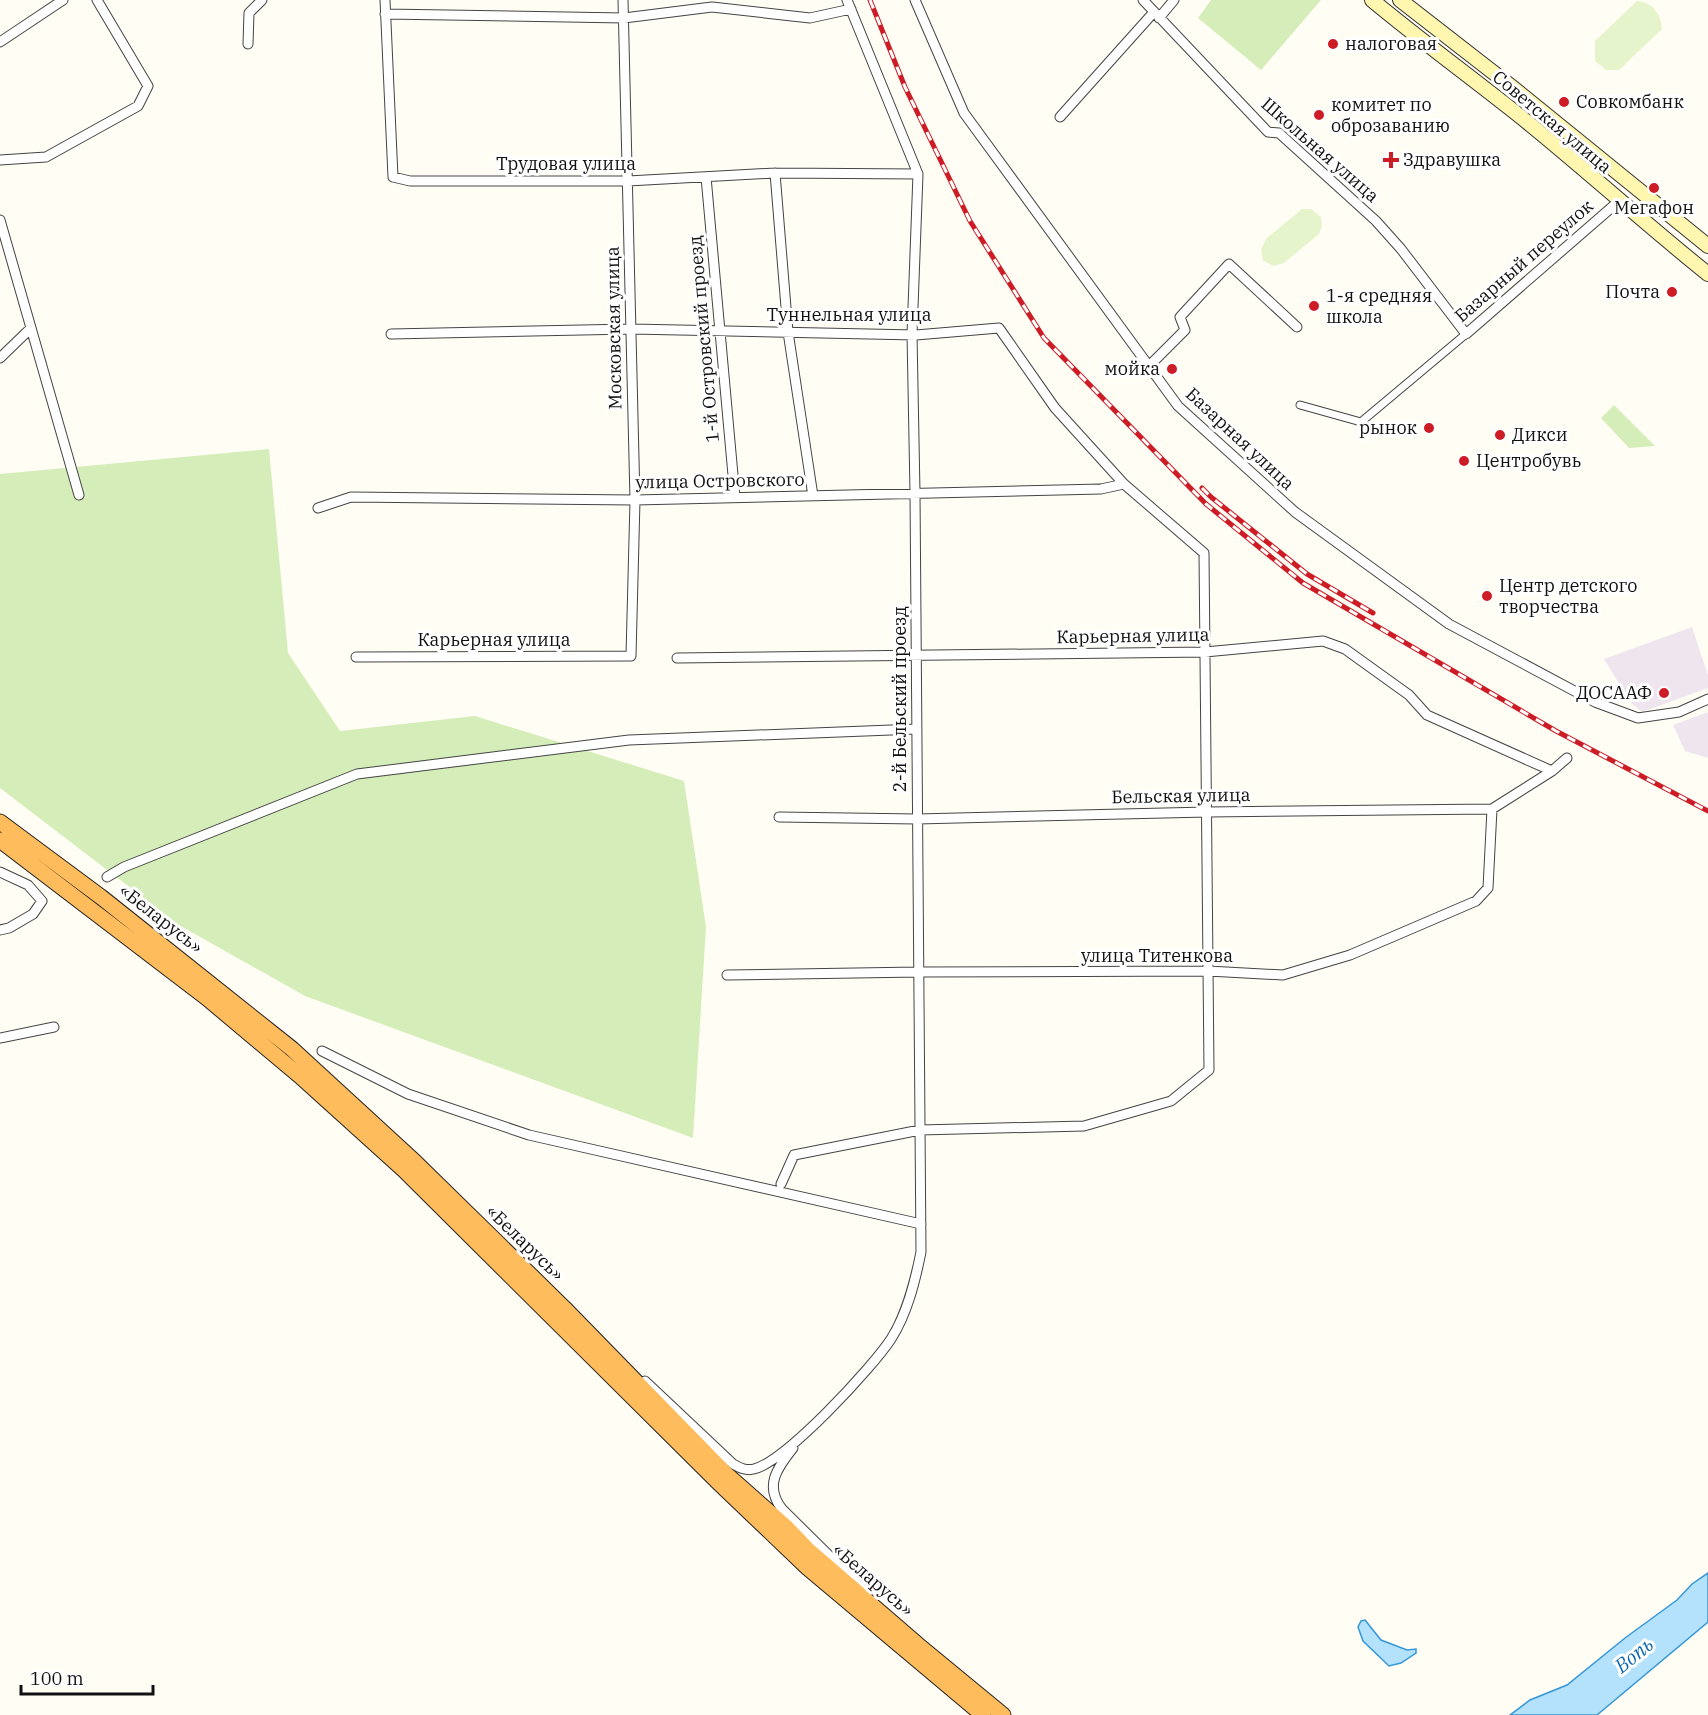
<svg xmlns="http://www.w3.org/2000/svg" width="1708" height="1715" font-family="'IBM Plex Serif',serif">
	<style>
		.industrial { fill: #eee5ef }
		.green { fill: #d5eeb9 }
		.pitch { fill: #e6f4cc }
		.water { fill: #b4e1fb; stroke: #3598d8; stroke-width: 1.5 }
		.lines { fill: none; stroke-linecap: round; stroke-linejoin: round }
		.pedestrian-casing { stroke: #444; stroke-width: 9 }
		.minor-casing { stroke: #444; stroke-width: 11 }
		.secondary-casing { stroke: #333; stroke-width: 16 }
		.trunk-casing { stroke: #222; stroke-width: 17 }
		.pedestrian { stroke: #fff; stroke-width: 7 }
		.minor { stroke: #fff; stroke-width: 9 }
		.secondary { stroke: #fff6af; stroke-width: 14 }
		.trunk { stroke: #febc5c; stroke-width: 15 }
		.rail-casing { stroke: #cd1c26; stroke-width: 5 }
		.rail { stroke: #fff; stroke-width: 3; stroke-dasharray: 9; stroke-linecap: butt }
		.poi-dot { fill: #cd1c26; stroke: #fff; stroke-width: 2 }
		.labels { text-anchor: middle; stroke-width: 6; stroke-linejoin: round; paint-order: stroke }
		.poi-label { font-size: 18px; fill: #111; stroke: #fff; text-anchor: start }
		.street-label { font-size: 18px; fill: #111; stroke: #fff }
		.water-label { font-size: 20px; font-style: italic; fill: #0e69ae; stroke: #fff }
	</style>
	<rect width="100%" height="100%" fill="#fffdf4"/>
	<path class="industrial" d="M 1692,627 L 1708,675 L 1708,688 L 1642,712 L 1631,703 L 1604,659 Z
		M 1708,712 L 1708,758 L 1685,751 L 1673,725 Z"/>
	<path class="green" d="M 1211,0 L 1321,0 L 1261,70 L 1198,18 Z
		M 1614,405 L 1655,446 L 1629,448 L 1601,418 Z
		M 269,449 L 288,653 L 340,731 L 475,716 L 684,781 L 706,927 L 693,1138 L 305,996 L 179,925 L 0,788 L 0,474 Z"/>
	<path class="pitch" d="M 1637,1 C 1653,3 1661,13 1662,29 L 1619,70 L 1606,70 L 1595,61 L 1595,41 Z
		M 1302,209 L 1311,209 L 1321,217 L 1322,226 L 1319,234 L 1284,263 L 1274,266 L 1263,261 L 1261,249 L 1267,238 Z"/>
	<path class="water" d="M 1708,1573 L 1708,1622 L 1597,1715 L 1510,1715 L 1530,1700 L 1567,1685 L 1625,1638 L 1677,1600 L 1692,1584 Z
		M 1365,1620 L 1381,1640 L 1407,1650 L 1416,1649 L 1416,1653 L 1401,1663 L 1389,1666 L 1363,1641 L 1358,1627 L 1361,1621 Z"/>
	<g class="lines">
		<g class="pedestrian-casing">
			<path id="pedestrian" d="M 1300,405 L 1361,422 L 1466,334"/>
		</g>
		<g class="minor-casing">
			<path id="minor" d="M 385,0 L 393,177 L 410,181 L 628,181 L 775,173 L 918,174
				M 915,0 L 964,113 L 1178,406 L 1295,512 L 1449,624 L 1595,702 L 1638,718 L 1679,712 L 1708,699
				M 1143,0 L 1268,132 L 1279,133 L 1376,221 L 1401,249 L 1466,334 L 1619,201
				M 385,14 L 624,18 L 712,7 L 810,18 L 851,9
				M 1159,18 L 1174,0
				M 0,42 L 63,0
				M 248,44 L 249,13 L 262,0
				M 1060,117 L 1154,12
				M 0,160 L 46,157 L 138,106 L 148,86 L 97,0
				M 775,173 L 788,332 L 813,496
				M 706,177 L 735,497
				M 0,220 L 79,495
				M 391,334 L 631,329 L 916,335 L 999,328 L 1055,408 L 1124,484 L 1204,553 L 1209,1070 L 1171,1101 L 1084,1126 L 920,1130 L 794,1155 L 781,1184
				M 0,358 L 31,328
				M 1149,366 L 1185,330 L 1180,317 L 1229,264 L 1297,327
				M 318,508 L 351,497 L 635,500 L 1101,489 L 1124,484
				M 356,657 L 631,656 L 635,500 L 623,0
				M 677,658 L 1205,652 L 1323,641 L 1345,649 L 1409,695 L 1427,715 L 1552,771
				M 779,817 L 917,819 L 1207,812 L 1492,809 L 1552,771 L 1567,758
				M 0,872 L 28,885 L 42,901 L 33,914 L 9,928 L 0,930
				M 107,877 L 124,867 L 357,774 L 629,740 L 917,729
				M 727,975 L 918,972 L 1208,971 L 1283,975 L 1350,955 L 1476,901 L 1488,888 L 1492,809
				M 0,1038 L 54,1027
				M 322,1051 L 408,1094 L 529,1135 L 921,1224
				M 645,1381 L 733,1464 C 740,1468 746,1471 754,1469 C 786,1461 872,1368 891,1339 C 907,1314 915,1282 921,1252 L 915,493 L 912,334 L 918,174 L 847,0
				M 793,1448 C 777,1468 764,1486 782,1509 L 864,1590"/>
		</g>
		<g class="secondary-casing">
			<path id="secondary" d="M 1372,0 C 1419,39 1468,75 1516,113 C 1581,165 1643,222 1708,274
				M 1400,0 L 1512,87 L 1708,246"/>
		</g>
		<g class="trunk-casing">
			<path id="trunk" d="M 0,822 L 101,897 L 292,1049 L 415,1162 L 564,1308 L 725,1473 L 786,1527 L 808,1550 L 918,1645 L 1003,1715
				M 0,840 L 207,998 L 300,1076 L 404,1170 L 720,1484 L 808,1568 L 983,1715"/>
		</g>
		<use href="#pedestrian" class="pedestrian"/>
		<use href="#minor" class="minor"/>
		<use href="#secondary" class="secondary"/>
		<use href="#trunk" class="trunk"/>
		<g class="rail-casing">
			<path id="rail" d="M 870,0 L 905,87 L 970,221 L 1044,338 L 1206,504 L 1303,583 L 1556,731 L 1708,811
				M 1202,488 L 1211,497 L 1307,574 L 1373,613"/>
		</g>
		<use href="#rail" class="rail"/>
	</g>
	<g class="poi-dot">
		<circle cx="1333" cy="44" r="6"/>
		<circle cx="1564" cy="102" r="6"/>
		<circle cx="1319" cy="115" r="6"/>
		<path d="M1388 151h6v6h6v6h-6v6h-6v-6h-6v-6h6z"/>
		<circle cx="1654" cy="188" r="6"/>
		<circle cx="1672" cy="292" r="6"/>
		<circle cx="1314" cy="306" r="6"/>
		<circle cx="1172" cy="369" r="6"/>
		<circle cx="1429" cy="428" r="6"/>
		<circle cx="1500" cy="435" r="6"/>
		<circle cx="1464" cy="461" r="6"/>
		<circle cx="1487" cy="596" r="6"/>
		<circle cx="1664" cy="693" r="6"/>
	</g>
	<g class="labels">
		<g class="poi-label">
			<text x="1345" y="50">налоговая</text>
			<text x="1576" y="108">Совкомбанк</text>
			<text x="1331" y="111">комитет по<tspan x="1331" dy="21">оброзаванию</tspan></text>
			<text x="1403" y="166">Здравушка</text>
			<text x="1654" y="214" text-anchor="middle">Мегафон</text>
			<text x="1660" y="298" text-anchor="end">Почта</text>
			<text x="1326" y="302">1-я средняя<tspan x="1326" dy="21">школа</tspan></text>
			<text x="1160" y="375" text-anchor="end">мойка</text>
			<text x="1417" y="434" text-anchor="end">рынок</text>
			<text x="1512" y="441">Дикси</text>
			<text x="1476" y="467">Центробувь</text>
			<text x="1499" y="592">Центр детского<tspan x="1499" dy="21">творчества</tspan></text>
			<text x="1652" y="699" text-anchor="end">ДОСААФ</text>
		</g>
		<g class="street-label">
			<text transform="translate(1552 122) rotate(40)" y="6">Советская улица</text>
			<text transform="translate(1320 150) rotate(41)" y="6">Школьная улица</text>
			<text x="566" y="170">Трудовая улица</text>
			<text transform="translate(1524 261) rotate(-41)" y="6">Базарный переулок</text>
			<text x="849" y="321">Туннельная улица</text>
			<text transform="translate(614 328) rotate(-91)" y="6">Московская улица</text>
			<text transform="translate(704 339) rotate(-95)" y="6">1-й Островский проезд</text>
			<text transform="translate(1240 439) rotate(43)" y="6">Базарная улица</text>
			<text transform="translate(720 481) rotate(-1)" y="6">улица Островского</text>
			<text transform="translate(1133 636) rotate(-1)" y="6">Карьерная улица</text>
			<text x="494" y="646">Карьерная улица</text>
			<text transform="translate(900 699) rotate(-90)" y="6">2-й Бельский проезд</text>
			<text transform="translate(1181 796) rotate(-1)" y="6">Бельская улица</text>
			<text transform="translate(161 919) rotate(38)" y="6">«Беларусь»</text>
			<text x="1157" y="962">улица Титенкова</text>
			<text transform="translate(525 1243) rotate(44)" y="6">«Беларусь»</text>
			<text transform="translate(873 1580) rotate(41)" y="6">«Беларусь»</text>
		</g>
		<g class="water-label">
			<text transform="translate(1634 1655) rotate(-39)" y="7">Вопь</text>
		</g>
	</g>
	<path d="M21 1685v9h132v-9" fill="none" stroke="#111111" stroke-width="3"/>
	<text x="30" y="1685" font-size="18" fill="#111111" stroke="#ffffff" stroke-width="4.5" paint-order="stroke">100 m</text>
</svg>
